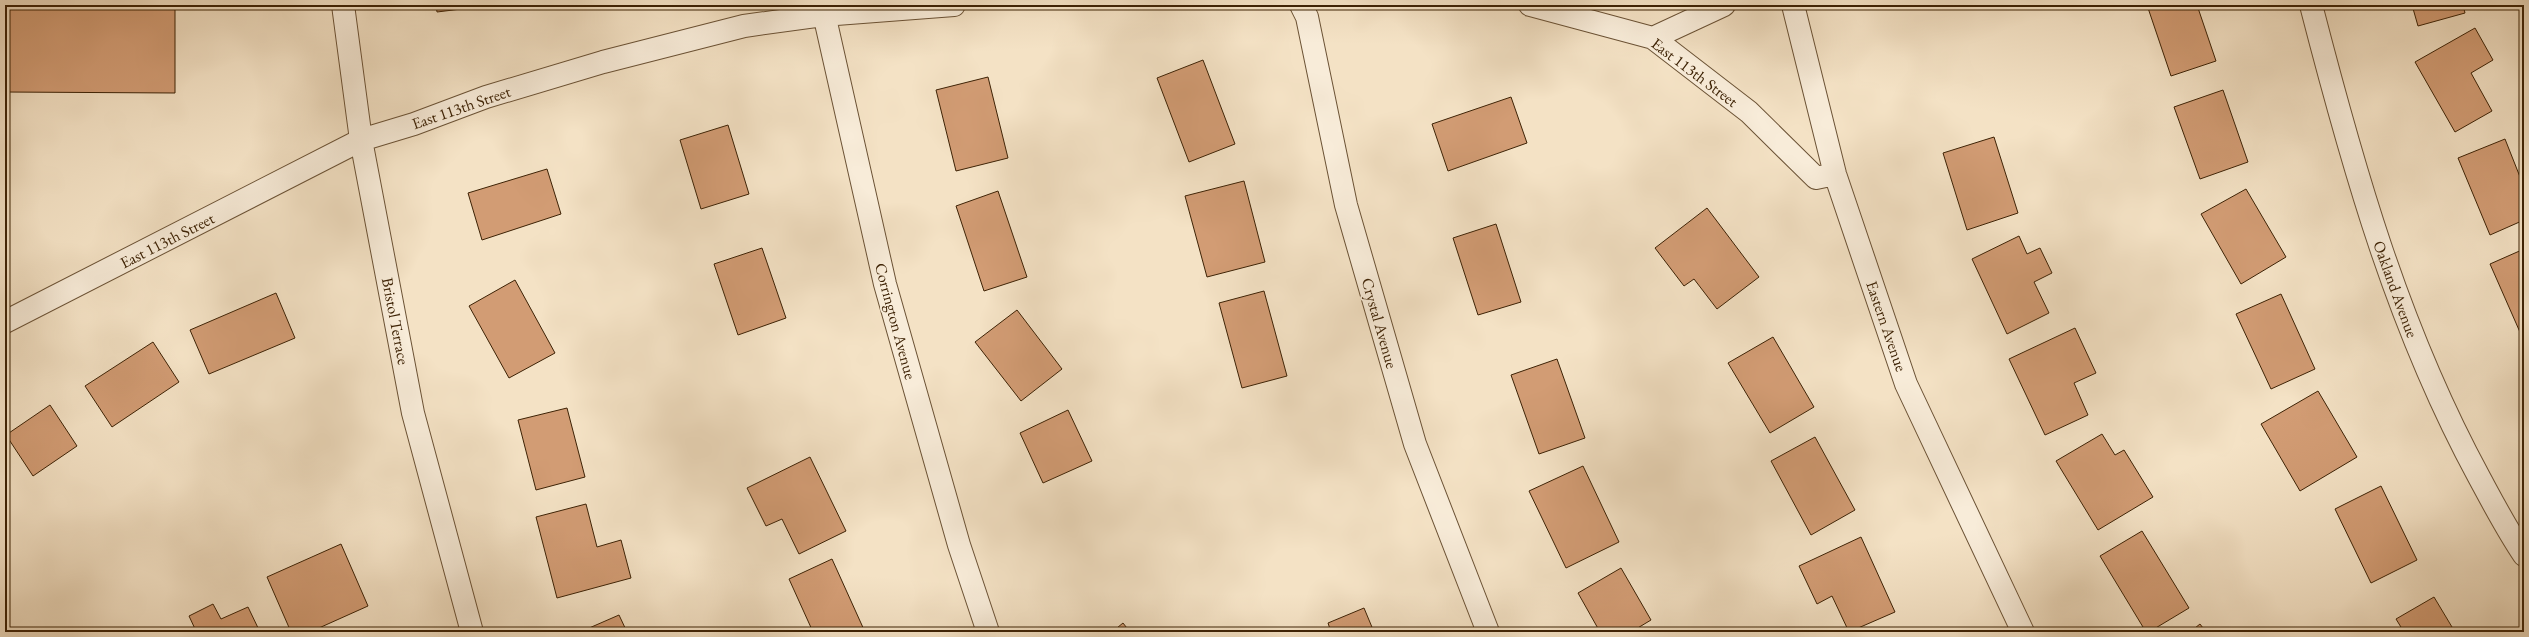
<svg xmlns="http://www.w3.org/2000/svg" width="2529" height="637" font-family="'EB Garamond',serif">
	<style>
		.building { fill: #d29c74; stroke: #3d2205 }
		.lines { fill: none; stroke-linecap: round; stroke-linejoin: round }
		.street-casing { stroke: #6b5235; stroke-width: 24 }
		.street { stroke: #f8ecd9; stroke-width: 22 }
		.labels { text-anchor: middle; stroke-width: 3.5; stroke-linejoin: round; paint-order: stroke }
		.street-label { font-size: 16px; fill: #3d2205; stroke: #f8ecd9 }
	</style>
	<rect width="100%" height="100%" fill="#f4e2c5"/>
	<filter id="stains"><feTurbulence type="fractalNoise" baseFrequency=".005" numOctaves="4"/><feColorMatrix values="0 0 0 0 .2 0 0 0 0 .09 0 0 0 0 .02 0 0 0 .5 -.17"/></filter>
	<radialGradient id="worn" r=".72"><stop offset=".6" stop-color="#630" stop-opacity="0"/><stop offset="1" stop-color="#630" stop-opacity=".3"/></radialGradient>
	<path class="building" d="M 5,5 L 175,5 L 175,93 L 5,92 Z
		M 436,5 L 485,5 L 485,6 L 437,12 Z
		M 2147,5 L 2197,5 L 2216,61 L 2171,76 Z
		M 2412,5 L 2463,5 L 2465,13 L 2418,26 Z
		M 2475,28 L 2493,60 L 2471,73 L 2492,111 L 2455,132 L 2415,62 Z
		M 1203,60 L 1235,144 L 1189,162 L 1157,78 Z
		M 988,77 L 1008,158 L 956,171 L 936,90 Z
		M 2223,90 L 2248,162 L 2200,179 L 2174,107 Z
		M 1511,97 L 1527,143 L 1448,171 L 1432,124 Z
		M 728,125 L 749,194 L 701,209 L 680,140 Z
		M 1994,137 L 2018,213 L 1967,230 L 1943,153 Z
		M 2505,139 L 2524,187 L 2524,220 L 2490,235 L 2458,158 Z
		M 547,169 L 561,214 L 482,240 L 468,193 Z
		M 1244,181 L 1265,262 L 1207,277 L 1185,196 Z
		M 2246,189 L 2286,257 L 2241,284 L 2201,214 Z
		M 998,191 L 1027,277 L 984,291 L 956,206 Z
		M 1707,208 L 1759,277 L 1717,309 L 1694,279 L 1684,286 L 1655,248 Z
		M 1496,224 L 1521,302 L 1478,315 L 1453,238 Z
		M 2019,236 L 2027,254 L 2040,248 L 2052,273 L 2034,282 L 2049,313 L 2007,334 L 1972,259 Z
		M 762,248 L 786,318 L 738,335 L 714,264 Z
		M 2524,249 L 2524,339 L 2523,339 L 2490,264 Z
		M 515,280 L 555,353 L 509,378 L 469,306 Z
		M 1264,291 L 1287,376 L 1242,388 L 1219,303 Z
		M 276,293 L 295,338 L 209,374 L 190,330 Z
		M 2281,294 L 2315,369 L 2271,389 L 2236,314 Z
		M 1017,310 L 1062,369 L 1021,401 L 975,342 Z
		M 2075,328 L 2096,373 L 2074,383 L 2088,415 L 2045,435 L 2009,359 Z
		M 1773,337 L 1814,407 L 1770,433 L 1728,363 Z
		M 153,342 L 179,382 L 112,427 L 85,386 Z
		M 1557,359 L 1585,438 L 1539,454 L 1511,375 Z
		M 2318,391 L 2357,457 L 2300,491 L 2261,424 Z
		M 50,405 L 77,446 L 33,476 L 6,435 Z
		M 567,408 L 585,477 L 536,490 L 518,420 Z
		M 1068,410 L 1092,461 L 1043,483 L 1020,433 Z
		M 2102,434 L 2115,455 L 2124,450 L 2153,497 L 2098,530 L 2056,461 Z
		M 1815,437 L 1855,510 L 1811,535 L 1771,461 Z
		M 810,457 L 846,531 L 799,554 L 782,519 L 766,526 L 747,488 Z
		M 1583,466 L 1619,542 L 1566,568 L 1529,491 Z
		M 2381,486 L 2417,560 L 2371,583 L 2335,509 Z
		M 586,504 L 597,547 L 621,540 L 631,578 L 557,598 L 536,517 Z
		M 2142,531 L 2189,608 L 2149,632 L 2146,632 L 2100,556 Z
		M 1861,537 L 1895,612 L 1849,632 L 1832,596 L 1817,604 L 1799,566 Z
		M 341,544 L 368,606 L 310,632 L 291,632 L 267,577 Z
		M 832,559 L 865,632 L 813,632 L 789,579 Z
		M 1621,568 L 1651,620 L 1631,632 L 1600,632 L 1578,593 Z
		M 2434,597 L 2455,632 L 2404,632 L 2396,619 Z
		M 213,604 L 221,619 L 248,607 L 260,632 L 194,632 L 196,631 L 189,616 Z
		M 1364,608 L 1374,632 L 1331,632 L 1328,623 Z
		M 619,615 L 627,632 L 580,632 Z
		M 1123,623 L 1130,632 L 1112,632 Z
		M 2200,624 L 2206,632 L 2190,632 Z"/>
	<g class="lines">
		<g class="street-casing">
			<path id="street" d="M 343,5 L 361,140 L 413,413 L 472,632
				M 822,5 L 885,284 L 959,545 L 988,632
				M 1301,5 L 1307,17 L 1346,205 L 1415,444 L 1488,632
				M 1530,5 L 1653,38 L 1749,112 L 1816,178 L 1835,174
				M 1793,5 L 1835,174 L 1906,384 L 2023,632
				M 2311,5 C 2353,168 2398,328 2479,477 C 2493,503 2507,530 2524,555
				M 1653,38 L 1724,5
				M 5,322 L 361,140 L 414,124 L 486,97 L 603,62 L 744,26 L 823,15 L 954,5"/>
		</g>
		<use href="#street" class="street"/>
	</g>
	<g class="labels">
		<g class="street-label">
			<text transform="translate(1695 72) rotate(37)" y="6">East 113th Street</text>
			<text transform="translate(461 107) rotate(-19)" y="6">East 113th Street</text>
			<text transform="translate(167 240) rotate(-27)" y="6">East 113th Street</text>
			<text transform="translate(2396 289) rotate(70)" y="6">Oakland Avenue</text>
			<text transform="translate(396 321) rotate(79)" y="6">Bristol Terrace</text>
			<text transform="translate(896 321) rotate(75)" y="6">Corrington Avenue</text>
			<text transform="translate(1380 323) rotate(74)" y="6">Crystal Avenue</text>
			<text transform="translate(1887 326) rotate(71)" y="6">Eastern Avenue</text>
		</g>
	</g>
	<rect width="2529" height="637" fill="none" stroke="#f4e2c5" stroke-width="20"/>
	<rect x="6" y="6" width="2517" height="625" fill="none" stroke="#3d2205" stroke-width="2"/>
	<rect x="10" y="10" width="2509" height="617" fill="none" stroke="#3d2205"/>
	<rect width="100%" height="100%" filter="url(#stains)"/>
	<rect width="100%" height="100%" fill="url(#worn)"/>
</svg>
